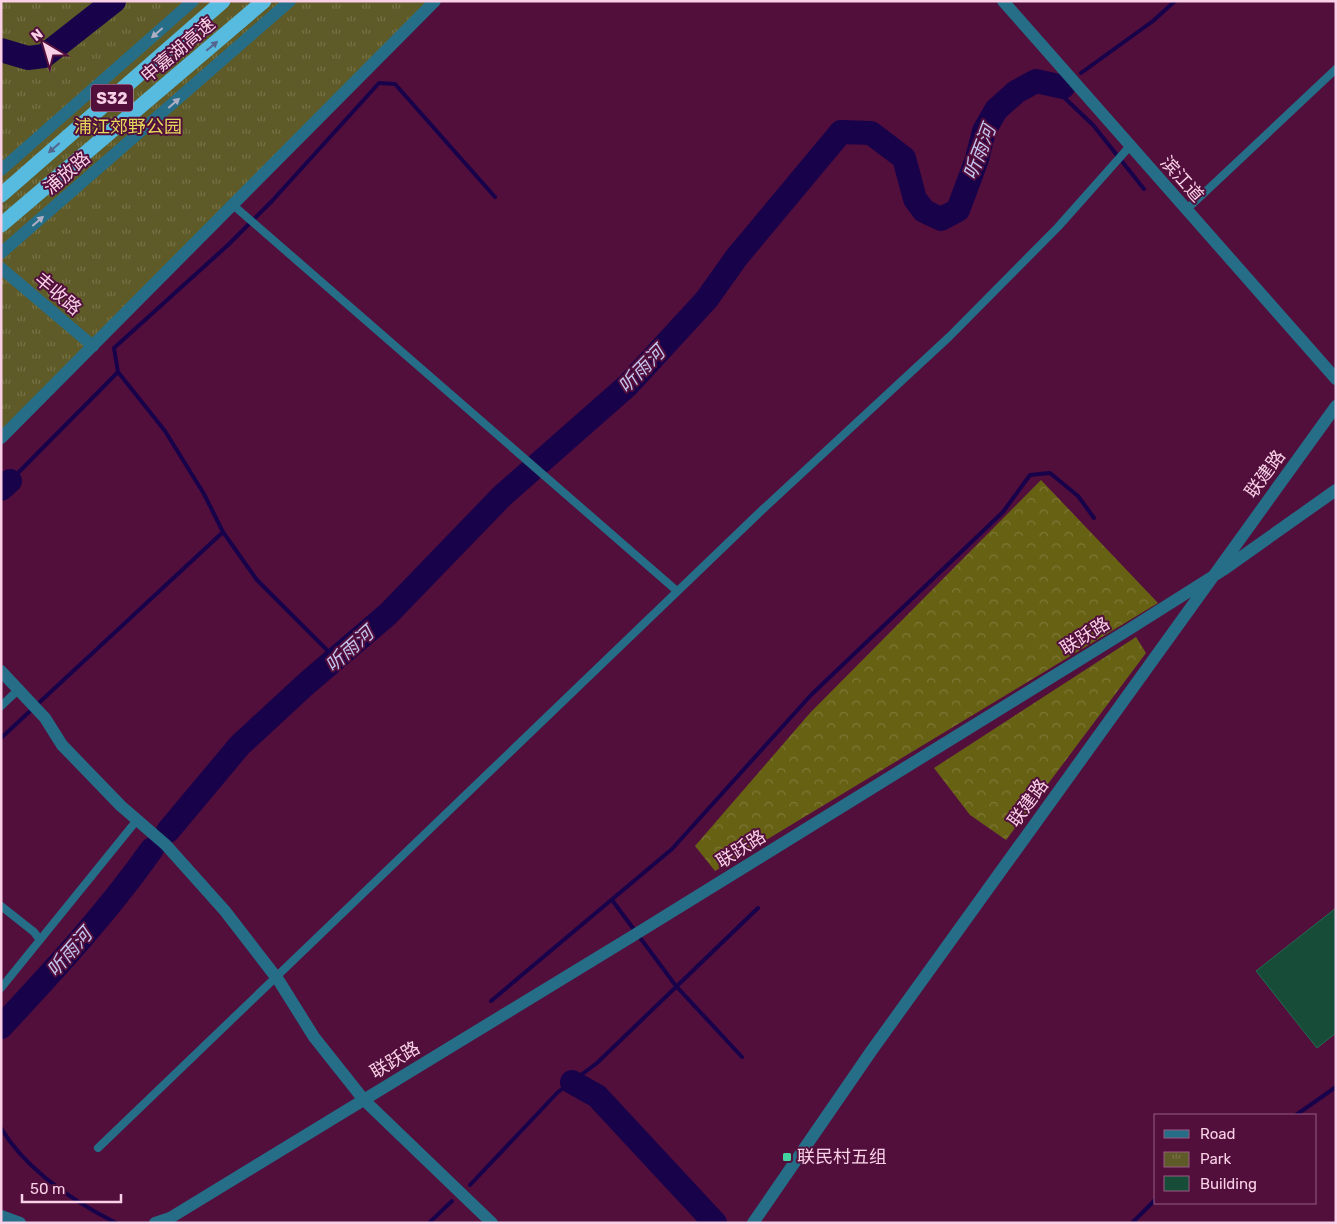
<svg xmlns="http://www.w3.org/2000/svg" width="1337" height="1224" font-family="Rubik,'Noto Sans SC',sans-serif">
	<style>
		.forest { fill: url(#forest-crowns) }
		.park { fill: url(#park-tufts) }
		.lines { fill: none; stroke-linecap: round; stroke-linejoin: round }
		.stream { stroke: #18024a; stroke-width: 4 }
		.river { stroke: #18024a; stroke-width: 24 }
		.building { fill: #174c38; stroke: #216d51 }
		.service { stroke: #266e87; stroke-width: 8 }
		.minor { stroke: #266e87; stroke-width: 12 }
		.motorway { stroke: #57bbe0; stroke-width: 15 }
		.oneway { fill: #afaec5 }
		.oneway2 { fill: #54658e }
		.poi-dot { fill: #43d4a0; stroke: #520f3c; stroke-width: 2 }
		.labels { text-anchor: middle; stroke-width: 4; stroke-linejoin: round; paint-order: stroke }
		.shield { fill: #520f3c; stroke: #c796b3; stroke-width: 1 }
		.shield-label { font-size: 16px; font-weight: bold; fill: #f9d0e6 }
		.street-label { font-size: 18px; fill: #f9d0e6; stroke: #520f3c }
		.park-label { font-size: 18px; fill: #e5da5b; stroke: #520f3c }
		.poi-label { font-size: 18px; fill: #f9d0e6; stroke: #520f3c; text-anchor: start }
		.water-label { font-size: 19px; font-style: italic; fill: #c3c4ee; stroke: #520f3c }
	</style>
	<defs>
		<pattern id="forest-crowns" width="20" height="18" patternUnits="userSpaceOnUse" patternTransform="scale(1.25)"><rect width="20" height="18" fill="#676114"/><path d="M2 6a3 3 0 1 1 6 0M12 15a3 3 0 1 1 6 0" fill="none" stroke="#7e7736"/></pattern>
		<pattern id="park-tufts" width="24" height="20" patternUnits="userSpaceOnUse" patternTransform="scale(1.25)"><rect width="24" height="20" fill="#5f5b28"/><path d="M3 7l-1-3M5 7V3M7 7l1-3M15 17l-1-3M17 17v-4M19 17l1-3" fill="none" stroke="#777247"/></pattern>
	</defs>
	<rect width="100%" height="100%" fill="#520f3c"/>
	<path class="forest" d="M 1041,480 L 1158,603 L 715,871 L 695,846 L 810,713 Z
		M 1136,637 L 1146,653 L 1006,840 L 970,815 L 934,768 Z"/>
	<path class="park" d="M 1,1 L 435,1 L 1,433 Z"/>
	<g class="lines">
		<path class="stream" d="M 1081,73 L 1153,21 L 1175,1
			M 1051,85 L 1093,125 L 1144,189
			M 118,372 L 114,348 L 228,245 L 272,201 L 379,83 L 395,84 L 495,197
			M 1,482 L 10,481 L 118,372 L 165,431 L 204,494 L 223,532 L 257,580 L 336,659
			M 1,738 L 223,532
			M 612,900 L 676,986 L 742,1057
			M 491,1001 L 672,849 L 811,695 L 1003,512 L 1030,475 L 1050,473 L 1078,496 L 1094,518
			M 1296,1115 L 1336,1087
			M 1,1128 C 26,1170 73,1201 116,1223
			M 470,1185 L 558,1092 L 597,1063 L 758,908
			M 429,1223 L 452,1201
			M 1132,1223 L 1156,1199"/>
		<path class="river" d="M 1,50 L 28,58 L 44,56 L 114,1
			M 1,489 L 10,481
			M 168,831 L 240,745 L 306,684 L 388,614 L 502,496 L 628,385 L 707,299 L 736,258 L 841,132 L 871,133 L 904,158 L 915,199 L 924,211 L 941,219 L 958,210 L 977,159 L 984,131 L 996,110 L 1016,92 L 1036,81 L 1063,87
			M 1,1027 C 54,970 107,913 152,849
			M 572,1082 L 597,1096 L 715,1223"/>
	</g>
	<path class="building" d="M 1336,908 L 1336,1033 L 1317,1048 L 1256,971 Z"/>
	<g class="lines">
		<path class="service" d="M 233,205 L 677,591
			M 1186,210 L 1336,69
			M 1,706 L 19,689
			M 1,906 L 34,932 L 40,940
			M 1,988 L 137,820
			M 98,1148 L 760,512 L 949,337 L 1058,227 L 1130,146"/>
		<path class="minor" d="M 1003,1 L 1336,379
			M 1,170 L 193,1
			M 1,253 L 290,1
			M 1,268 L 93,346
			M 1,438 L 435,1
			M 1,671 L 45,718 L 62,745 L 121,806 L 166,845 L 225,911 L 279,981 L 314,1037 L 364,1100 L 492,1223
			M 1,1216 L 20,1223
			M 155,1223 L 170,1218 L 631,937 L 1128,630 L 1223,570 L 1336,490
			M 753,1223 L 872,1050 L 1336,406"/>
		<path class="motorway" d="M 1,195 L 223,1
			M 1,225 L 264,1"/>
	</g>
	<defs><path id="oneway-solid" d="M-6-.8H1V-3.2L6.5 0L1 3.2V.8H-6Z" transform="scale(1.25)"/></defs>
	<g class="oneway">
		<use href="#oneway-solid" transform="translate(157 33) rotate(139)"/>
		<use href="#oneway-solid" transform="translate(174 103) rotate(-41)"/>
		<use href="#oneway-solid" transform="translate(38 221) rotate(-41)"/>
	</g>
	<g class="oneway2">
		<use href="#oneway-solid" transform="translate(212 46) rotate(-40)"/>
		<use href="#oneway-solid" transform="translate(54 148) rotate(139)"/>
	</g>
	<rect class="poi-dot" x="782" y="1152" width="10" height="10" rx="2.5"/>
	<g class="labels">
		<rect class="shield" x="91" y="84.5" width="42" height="27" rx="4"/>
		<g class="shield-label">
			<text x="112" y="104">S32</text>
		</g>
		<g class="street-label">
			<text transform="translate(178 50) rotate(-40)" y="6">申嘉湖高速</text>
			<text transform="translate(67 173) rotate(-41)" y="6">浦放路</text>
			<text transform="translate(1182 179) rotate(48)" y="6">滨江道</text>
			<text transform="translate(58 294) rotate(40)" y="6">丰收路</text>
			<text transform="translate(1265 474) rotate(-54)" y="6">联建路</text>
			<text transform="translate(1085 636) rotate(-32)" y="6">联跃路</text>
			<text transform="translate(1028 803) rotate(-54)" y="6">联建路</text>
			<text transform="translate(741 849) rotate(-32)" y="6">联跃路</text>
			<text transform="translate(395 1060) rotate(-31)" y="6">联跃路</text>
		</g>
		<g class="park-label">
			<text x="128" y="133">浦江郊野公园</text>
		</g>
		<g class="poi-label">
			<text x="797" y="1163">联民村五组</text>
		</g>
		<g class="water-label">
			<text transform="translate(979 152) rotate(-69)" y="7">听雨河</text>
			<text transform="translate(641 369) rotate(-46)" y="7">听雨河</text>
			<text transform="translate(349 649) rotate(-42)" y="7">听雨河</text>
			<text transform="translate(69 952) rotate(-49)" y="7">听雨河</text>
		</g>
	</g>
	<rect width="1337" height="1224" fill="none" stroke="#f9d0e6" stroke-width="5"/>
	<rect x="1154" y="1114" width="162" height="90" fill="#520f3c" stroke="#955c80"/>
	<rect x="1164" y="1130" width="25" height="8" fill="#266e87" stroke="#955c80"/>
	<text x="1200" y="1139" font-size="15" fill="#f9d0e6">Road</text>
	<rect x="1164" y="1152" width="25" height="15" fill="url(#park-tufts)" stroke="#955c80"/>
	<text x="1200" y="1164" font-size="15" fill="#f9d0e6">Park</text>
	<rect x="1164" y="1176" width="25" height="15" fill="#174c38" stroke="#955c80"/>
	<text x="1200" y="1189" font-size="15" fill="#f9d0e6">Building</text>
	<g transform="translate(45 45) rotate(322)" stroke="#520f3c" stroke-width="4" paint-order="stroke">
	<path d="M0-4L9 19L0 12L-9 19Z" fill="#f9d0e6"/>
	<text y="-8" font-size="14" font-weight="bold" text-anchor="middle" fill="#f9d0e6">N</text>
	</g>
	<path d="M22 1194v8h99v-8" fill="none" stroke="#f9d0e6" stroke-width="2.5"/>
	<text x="30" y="1194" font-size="15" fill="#f9d0e6" stroke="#520f3c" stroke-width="4" paint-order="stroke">50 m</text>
</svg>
